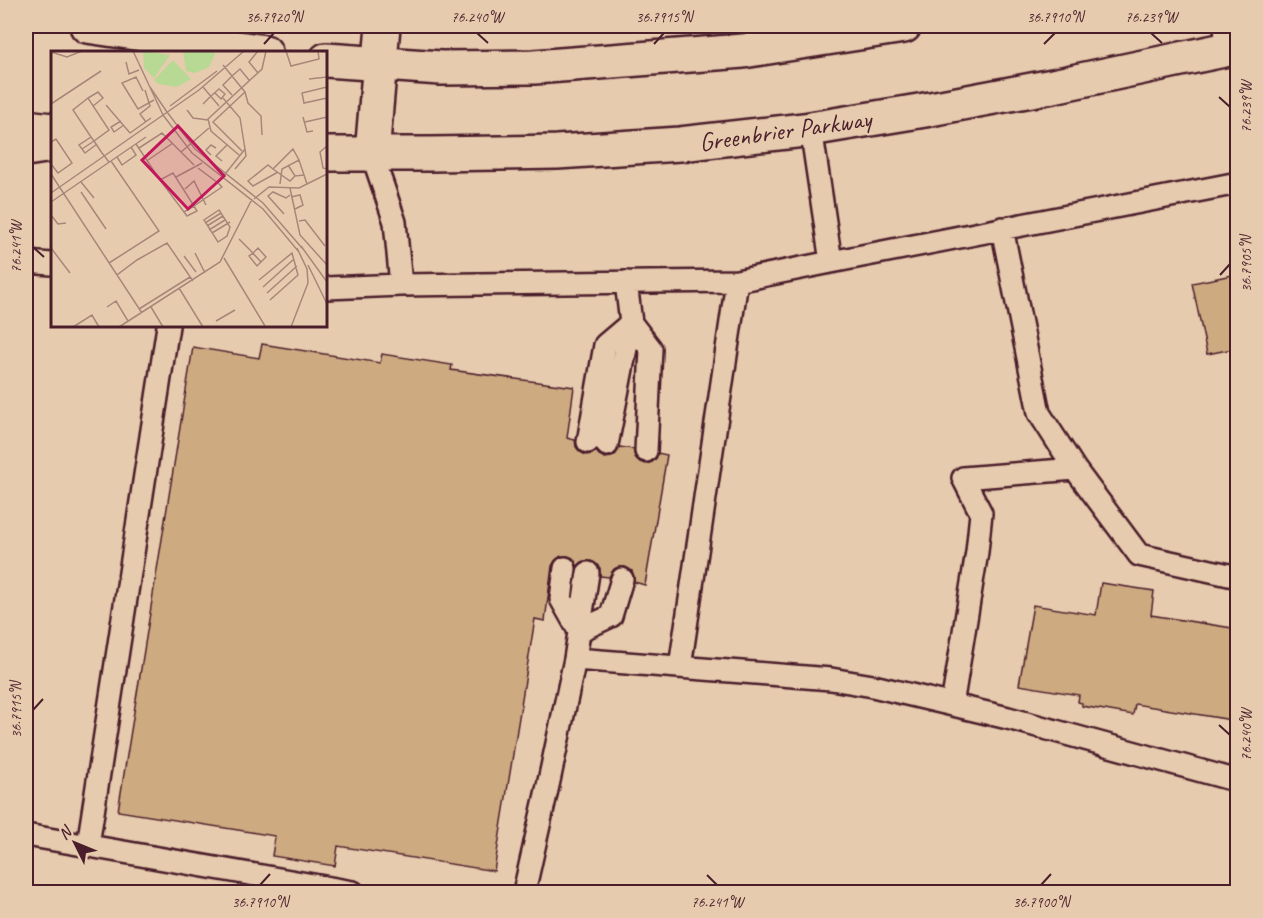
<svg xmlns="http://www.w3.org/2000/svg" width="1263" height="918" font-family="Caveat,sans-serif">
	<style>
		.building { fill: #ceaa81; stroke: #4a1f2b; stroke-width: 1.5 }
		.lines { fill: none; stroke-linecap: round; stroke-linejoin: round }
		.lane-casing { stroke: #4a1f2b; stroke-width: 26 }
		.street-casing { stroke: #4a1f2b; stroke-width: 38 }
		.secondary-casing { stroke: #4a1f2b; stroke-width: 38 }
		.primary-casing { stroke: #4a1f2b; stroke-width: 38 }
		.lane { stroke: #e7cbae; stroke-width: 21 }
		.street { stroke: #e7cbae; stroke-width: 33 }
		.secondary { stroke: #e7cbae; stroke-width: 33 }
		.primary { stroke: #e7cbae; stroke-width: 33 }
		.ticks { fill: none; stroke: #4a1f2b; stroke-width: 2 }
		.labels { text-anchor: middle; stroke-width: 4.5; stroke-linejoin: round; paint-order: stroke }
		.street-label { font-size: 26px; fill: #4a1f2b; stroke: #e7cbae }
		.inset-road { fill: none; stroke: #a8867a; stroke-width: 1.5 }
		.view { fill: #c2185b; fill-opacity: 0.15; stroke: #c2185b; stroke-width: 3 }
		.inset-edge { fill: none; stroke: #4a1f2b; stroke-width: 3 }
		.neatline { fill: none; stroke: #4a1f2b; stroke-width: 2 }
		.ticks-label { font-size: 15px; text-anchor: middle; fill: #4a1f2b }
	</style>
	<rect width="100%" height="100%" fill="#e7cbae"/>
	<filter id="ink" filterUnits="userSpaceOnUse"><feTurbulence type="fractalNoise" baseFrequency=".0167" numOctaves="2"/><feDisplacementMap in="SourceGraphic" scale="12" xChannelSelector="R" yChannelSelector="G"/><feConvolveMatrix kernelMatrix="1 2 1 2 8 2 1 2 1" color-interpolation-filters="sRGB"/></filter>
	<g filter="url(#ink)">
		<path class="building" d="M 1238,274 L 1238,348 L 1207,354 L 1192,283 Z
			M 262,344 L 380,363 L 382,354 L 452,365 L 451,370 L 574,387 L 567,438 L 575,440 L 576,447 L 580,452 L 586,455 L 592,454 L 596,451 L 599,455 L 605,458 L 612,457 L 616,454 L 620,447 L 633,449 L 635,457 L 640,462 L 646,464 L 652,462 L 656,458 L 658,453 L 667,455 L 645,585 L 634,582 L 634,577 L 632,571 L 625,567 L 618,567 L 614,569 L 609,577 L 600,576 L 600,568 L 595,563 L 590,561 L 583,561 L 577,567 L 573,558 L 567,556 L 561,556 L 555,561 L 552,566 L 545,621 L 535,619 L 494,871 L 338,846 L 335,866 L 272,856 L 275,836 L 118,811 L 193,347 L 259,358 Z
			M 1101,583 L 1154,591 L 1151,615 L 1238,629 L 1238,721 L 1135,704 L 1133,715 L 1082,706 L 1082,703 L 1078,702 L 1079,695 L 1019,685 L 1033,605 L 1096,615 Z"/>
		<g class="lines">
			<g class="lane-casing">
				<path id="lane" d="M 1002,228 L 1039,413 L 1075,469
					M 26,262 L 52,264
					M 831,262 L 1238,183
					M 401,285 L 737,281
					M 326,288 L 401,285 L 395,222 L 372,154
					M 631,323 L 651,349 L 646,451
					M 588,442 L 605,345 L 631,323
					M 607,445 L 631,323 L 626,282
					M 565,568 L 561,599 L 579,631
					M 579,631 L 611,616 L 622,579
					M 575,659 L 588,573
					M 680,667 L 737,281 L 831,262 L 811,128
					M 952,705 L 977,552 L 981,513 L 963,478 L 1075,469 L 1139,555 L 1238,577
					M 26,835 L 353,892
					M 88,845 L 168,326
					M 524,892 L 549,781 L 575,659 L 831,679 L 873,686 L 1008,718 L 1238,781"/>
			</g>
			<g class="street-casing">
				<path id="street" d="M 1231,26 L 1233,48
					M 372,154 L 383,26"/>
			</g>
			<g class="secondary-casing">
				<path id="secondary" d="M 87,26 L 265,52
					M 326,60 L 441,68 L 534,67 L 743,51 L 904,26
					M 26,127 L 52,130
					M 326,154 L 431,154 L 557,152 L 680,144 L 804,130 L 925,110 L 1053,86 L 1238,47"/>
			</g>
			<g class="primary-casing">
				<path id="primary" d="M 134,26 L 182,41
					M 26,149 L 52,145"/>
			</g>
			<use href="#lane" class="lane"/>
			<use href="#street" class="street"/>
			<use href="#secondary" class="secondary"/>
			<use href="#primary" class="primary"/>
		</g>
	</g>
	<path class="ticks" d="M 477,33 L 488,43M 1151,33 L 1162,43M 264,44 L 274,33M 654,44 L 664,33M 1044,44 L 1055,33M 1219,97 L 1230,107M 33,247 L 44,257M 1220,275 L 1230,264M 33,710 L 43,699M 1219,725 L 1230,735M 707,875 L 717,885M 260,885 L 270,874M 1041,885 L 1051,874"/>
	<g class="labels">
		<g class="street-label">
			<text transform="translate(785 130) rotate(-8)" y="9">Greenbrier Parkway</text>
		</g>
	</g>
	<g transform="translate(51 51)">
		<rect width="276" height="276" fill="#e7cbae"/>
		<path d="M 92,0 L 119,4 L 103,27 L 93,17 ZM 132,0 L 163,0 L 164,3 L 158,16 L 144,22 L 135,20 ZM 122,9 L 140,28 L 126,36 L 107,33 L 103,29 Z" fill="#b8d993"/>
		<path class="inset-road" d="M 82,0 L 112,64M 235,0 L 240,15 L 268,8 L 267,0M 0,1 L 16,6 L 31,0M 75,11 L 78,23 L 88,19M 172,14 L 194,41 L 162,71 L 191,100M 207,22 L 198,11 L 207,0M 258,28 L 276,26M 99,36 L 116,61M 152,36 L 168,55M 276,36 L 251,42 L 253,52 L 276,47M 94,39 L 99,55 L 89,63 L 95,71M 92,40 L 85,26 L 71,32 L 87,58 L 103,49M 194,41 L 197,52 L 210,65 L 211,84M 181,44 L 172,34 L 181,25 L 189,18 L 198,29M 37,47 L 47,41 L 52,47 L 42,55M 0,53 L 50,20M 152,53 L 160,45 L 168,38 L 174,43 L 170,48 L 164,42M 55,54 L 79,82M 119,55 L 166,20M 136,59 L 142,67 L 157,69M 116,61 L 144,98 L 212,152 L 251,197M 112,64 L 141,102 L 212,158 L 248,201M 252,66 L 256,81 L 262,80M 70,70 L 60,76 L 63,81 L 73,74M 254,71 L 276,66M 79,82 L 100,67M 40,86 L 28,94 L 34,102 L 46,93M 0,91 L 5,88 L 21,112 L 7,122 L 0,113M 85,93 L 109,129 L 133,161 L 143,155 L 122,122 L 109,129M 276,95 L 269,101 L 272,117 L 276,118M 88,97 L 111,82 L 130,101 L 158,77M 31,98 L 43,90 L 58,79 L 37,47 L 22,59 L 40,86 L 43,90 L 51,102 L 58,111M 130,101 L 143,114M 160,104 L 155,99 L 160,94 L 165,97M 188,104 L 160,80 L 157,68 L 211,18 L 215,0M 66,106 L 71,114 L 85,104 L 80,96M 97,109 L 122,92M 171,110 L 165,105 L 176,94M 237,114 L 244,125 L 253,124M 147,117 L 167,132 L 194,98 L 189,67 L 172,47M 184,118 L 195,105 L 194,98M 222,118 L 217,114 L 197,130 L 202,135 L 227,121M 0,123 L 66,224M 244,125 L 239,130 L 222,118 L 242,98 L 248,109M 125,126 L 151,112M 30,131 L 43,147M 229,133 L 231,118 L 248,109 L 256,133M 239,137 L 249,184 L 276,214M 134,138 L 143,130 L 155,154M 30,141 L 55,178M 0,142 L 148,39 L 193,0M 240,146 L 249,144 L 252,154 L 244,158M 203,148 L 218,136 L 248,137 L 276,123M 0,151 L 95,86M 168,159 L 179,176 L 176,185 L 167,191 L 153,169 ZM 133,161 L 136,165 L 146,160 L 143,155 L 171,136 L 167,132M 233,163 L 217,145 L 222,141 L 235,147 L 239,144M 0,164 L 7,173 L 15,172M 248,170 L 254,169 L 274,195M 154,172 L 170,162M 156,175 L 172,165M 158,179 L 174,169M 161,182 L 179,171M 188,188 L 199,199 L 210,211 L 206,215 L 198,205 L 202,202M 250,195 L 276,231M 0,197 L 19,222M 144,202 L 154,222M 202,202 L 207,197 L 215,206 L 210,211M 133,205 L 145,221M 173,207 L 214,275M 58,212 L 108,180 L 60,110M 257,214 L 276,253M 208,229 L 241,202 L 247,224 L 219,249M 212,236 L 243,208M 128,237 L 152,276M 216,242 L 246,215M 56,256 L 65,250 L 77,270M 100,256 L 112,276M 88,258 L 139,226M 91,262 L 66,224 L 86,209 L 116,192 L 142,230M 165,270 L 184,259M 22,276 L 41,264 L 48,276M 68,276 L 169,211 L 201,148M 240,276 L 257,232 L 256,218 L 246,197"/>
		<path class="view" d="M 127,75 L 173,125 L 137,158 L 91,109 Z"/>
		<rect width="276" height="276" class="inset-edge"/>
	</g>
	<rect width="1263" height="918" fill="none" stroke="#e7cbae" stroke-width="66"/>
	<g transform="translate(75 843) rotate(313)" stroke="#e7cbae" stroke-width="4.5" paint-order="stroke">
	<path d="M0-4.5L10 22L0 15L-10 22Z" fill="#4a1f2b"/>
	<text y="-9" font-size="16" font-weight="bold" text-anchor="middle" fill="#4a1f2b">N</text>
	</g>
	<rect x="33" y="33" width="1197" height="852" class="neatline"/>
	<g class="ticks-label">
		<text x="274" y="22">36.7920°N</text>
		<text x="477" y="22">76.240°W</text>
		<text x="664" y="22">36.7915°N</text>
		<text x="1055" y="22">36.7910°N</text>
		<text x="1151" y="22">76.239°W</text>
		<text transform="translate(1246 107) rotate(-90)" y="5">76.239°W</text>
		<text transform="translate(16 247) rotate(-90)" y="5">76.241°W</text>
		<text transform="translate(1246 264) rotate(-90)" y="5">36.7905°N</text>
		<text transform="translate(16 710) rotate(-90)" y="5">36.7915°N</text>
		<text transform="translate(1246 735) rotate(-90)" y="5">76.240°W</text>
		<text x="260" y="907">36.7910°N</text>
		<text x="717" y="907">76.241°W</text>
		<text x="1041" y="907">36.7900°N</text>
	</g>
</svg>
